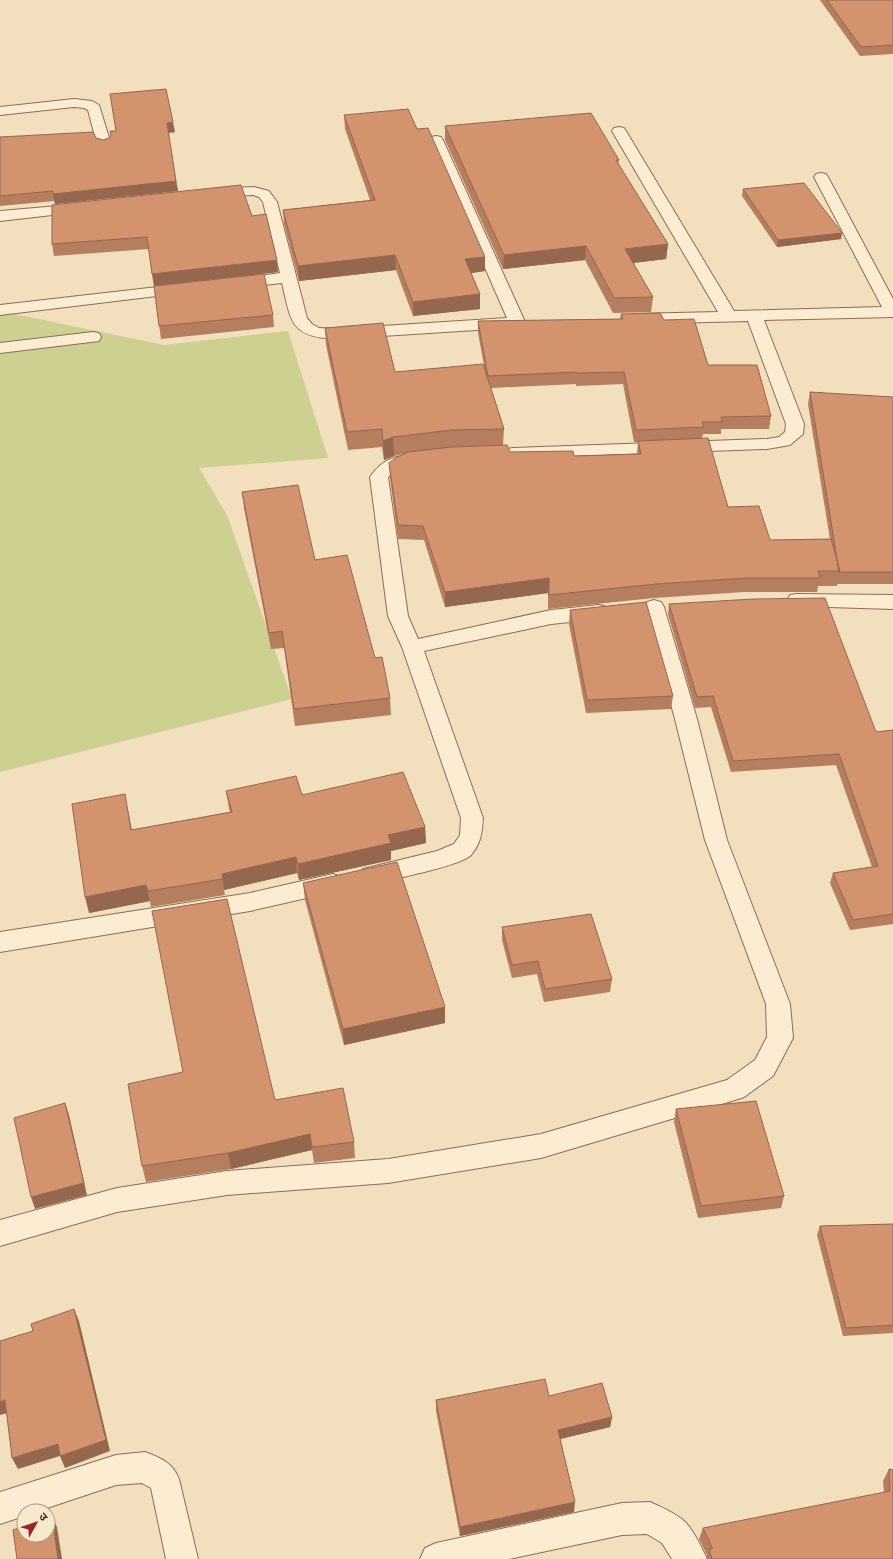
<svg xmlns="http://www.w3.org/2000/svg" width="893" height="1559" font-family="'Zilla Slab','Noto Sans Devanagari',serif">
	<style>
		.green { fill: #cdd090 }
		.lines { fill: none; stroke-linecap: round; stroke-linejoin: round }
		.minor-casing { stroke: #8b6e54; stroke-width: 2 }
		.minor { fill: #fcecd1; fill-rule: evenodd }
		.wall { fill: #b57e5f; fill-rule: evenodd }
		.shaded-wall { fill: #94674e }
		.building { fill: #d3936f; stroke: #94674e }
	</style>
	<rect width="100%" height="100%" fill="#f2dfbd"/>
	<path class="green" d="M 0,311 L 164,345 L 288,331 L 328,458 L 199,468 L 227,515 L 292,699 L 0,772 Z"/>
	<g class="lines">
		<g class="minor-casing">
			<path id="minor" d="M 74,99 L 92,101 L 99,105 L 111,144 L 109,147 L 104,148 L 99,147 L 97,144 L 88,110 L 84,108 L 74,107 L 0,115 L 0,107 Z
				M 619,127 L 624,128 L 626,131 L 734,311 L 882,307 L 814,177 L 816,174 L 821,173 L 826,174 L 828,177 L 893,299 L 893,317 L 764,320 L 804,424 L 803,434 L 790,445 L 767,449 L 513,458 L 507,457 L 504,453 L 507,449 L 513,448 L 767,439 L 779,437 L 785,432 L 786,424 L 748,321 L 634,324 L 628,322 L 626,319 L 628,316 L 634,314 L 718,312 L 612,131 L 614,128 Z
				M 436,136 L 441,137 L 443,140 L 525,322 L 523,325 L 508,328 L 335,339 C 290,337 291,321 282,283 L 236,288 L 230,286 L 228,283 L 230,280 L 280,273 L 263,202 L 259,197 L 253,195 L 214,197 L 209,196 L 207,193 L 209,190 L 214,189 L 254,187 L 269,191 L 277,202 L 307,318 L 312,324 L 319,328 L 335,329 L 507,318 L 429,140 L 431,137 Z
				M 82,204 L 87,205 L 89,208 L 87,211 L 0,221 L 0,211 Z
				M 184,284 L 190,286 L 192,289 L 190,292 L 0,315 L 0,305 Z
				M 93,332 L 99,333 L 101,337 L 99,341 L 0,353 L 0,343 Z
				M 417,454 L 423,455 L 426,459 L 423,463 L 401,467 L 388,477 L 408,616 L 418,639 L 551,610 L 599,605 L 606,607 L 609,612 L 606,617 L 599,619 L 551,624 L 424,651 L 483,818 C 482,833 481,843 471,855 C 461,866 389,880 371,884 L 363,881 L 359,875 L 363,869 L 437,851 L 454,844 L 460,835 L 461,818 L 402,647 L 388,616 L 370,477 C 383,458 395,456 417,454 Z
				M 797,594 L 893,595 L 893,609 L 797,606 L 790,605 L 787,600 L 790,595 Z
				M 654,600 L 661,602 L 664,607 L 697,719 L 727,840 L 790,1004 L 793,1038 L 773,1076 L 744,1097 L 735,1100 L 541,1158 L 388,1183 L 227,1195 L 117,1212 L 0,1246 L 0,1220 L 117,1188 L 227,1171 L 388,1159 L 541,1134 L 727,1080 L 755,1060 L 767,1037 L 766,1004 L 705,840 L 675,719 L 644,607 L 647,602 Z
				M 333,874 L 341,877 L 345,883 L 341,889 L 333,892 L 250,911 L 0,952 L 0,932 L 250,893 Z
				M 145,1452 C 161,1458 173,1463 179,1479 L 198,1559 L 166,1559 L 151,1488 L 142,1483 L 116,1485 L 38,1511 L 24,1511 L 24,1516 L 0,1524 L 0,1492 L 116,1455 Z
				M 650,1502 C 661,1507 675,1513 684,1521 C 693,1529 702,1548 707,1559 L 672,1559 L 662,1543 L 647,1534 L 622,1535 L 509,1559 L 420,1559 L 425,1548 L 436,1543 L 622,1503 Z"/>
		</g>
		<use href="#minor" class="minor"/>
	</g>
	<path class="wall" d="M 820,0 L 893,0 L 893,54 L 860,56 Z
		M 344,115 L 417,129 L 485,271 L 471,273 L 480,294 L 480,309 L 413,316 L 396,270 L 299,281 L 284,224 L 283,210 L 370,200 L 345,129 Z
		M 445,126 L 619,160 L 618,164 L 668,244 L 666,259 L 633,263 L 653,297 L 651,312 L 613,313 L 585,260 L 503,269 L 445,140 Z
		M 168,132 L 178,191 L 55,204 L 54,201 L 0,206 L 0,137 L 96,138 L 103,140 L 109,138 L 111,135 L 175,132 Z
		M 743,189 L 842,233 L 841,239 L 777,247 L 742,196 Z
		M 252,216 L 278,272 L 154,286 L 149,249 L 54,256 L 52,244 Z
		M 154,286 L 273,315 L 274,327 L 161,339 Z
		M 621,314 L 664,320 L 708,365 L 771,416 L 769,429 L 721,429 L 721,434 L 703,434 L 702,438 L 728,507 L 770,540 L 830,539 L 808,404 L 810,392 L 893,397 L 893,584 L 837,584 L 837,586 L 818,586 L 817,592 L 744,592 L 654,598 L 548,609 L 548,593 L 445,607 L 424,540 L 398,539 L 390,478 L 389,463 L 404,454 L 394,456 L 384,460 L 382,447 L 348,450 L 326,345 L 325,328 L 395,372 L 484,365 L 478,333 L 478,321 L 620,319 ZM 576,384 L 576,386 L 623,384 L 634,442 L 638,442 L 637,454 L 574,456 L 510,452 L 503,445 L 504,429 L 491,388 Z
		M 242,492 L 315,560 L 375,658 L 390,698 L 391,715 L 295,726 L 284,648 L 271,649 L 244,508 Z
		M 669,604 L 876,732 L 893,730 L 893,924 L 850,930 L 830,883 L 833,873 L 872,867 L 836,765 L 731,772 L 711,707 L 695,708 L 668,614 Z
		M 570,610 L 673,696 L 671,709 L 586,713 L 569,624 Z
		M 226,791 L 302,795 L 425,827 L 426,843 L 391,851 L 391,860 L 299,880 L 297,873 L 224,890 L 225,895 L 151,907 L 150,901 L 89,913 L 128,810 L 132,830 L 230,812 L 229,808 Z
		M 303,883 L 445,1023 L 344,1045 L 305,900 Z
		M 502,927 L 612,979 L 610,992 L 544,1002 L 537,974 L 512,978 L 502,940 Z
		M 275,1100 L 354,1142 L 355,1158 L 314,1163 L 312,1150 L 231,1169 L 146,1182 L 142,1166 Z
		M 676,1109 L 784,1196 L 781,1208 L 698,1218 L 674,1122 Z
		M 893,1224 L 893,1333 L 843,1336 L 817,1235 L 820,1226 Z
		M 549,1396 L 612,1417 L 610,1427 L 560,1439 L 574,1512 L 460,1536 L 436,1411 L 436,1400 Z
		M 889,1469 L 893,1559 L 706,1559 L 707,1555 L 699,1539 L 703,1528 L 884,1493 L 883,1481 Z"/>
	<path class="shaded-wall" d="M 173,122 L 175,132 L 168,132 L 167,123 Z
		M 176,181 L 178,191 L 55,204 L 53,194 Z
		M 842,233 L 841,239 L 777,247 L 778,240 Z
		M 668,244 L 666,259 L 624,264 L 625,249 Z
		M 586,246 L 585,260 L 503,269 L 504,255 Z
		M 395,255 L 396,270 L 299,281 L 298,266 Z
		M 485,257 L 485,271 L 465,274 L 465,259 Z
		M 277,260 L 278,272 L 154,286 L 152,274 Z
		M 480,294 L 480,309 L 413,316 L 413,302 Z
		M 393,437 L 394,456 L 384,460 L 383,441 Z
		M 549,578 L 548,593 L 445,607 L 445,592 Z
		M 425,827 L 426,843 L 391,851 L 391,860 L 299,880 L 298,864 L 388,835 Z
		M 296,857 L 297,873 L 224,890 L 222,874 Z
		M 146,885 L 150,901 L 89,913 L 85,897 Z
		M 445,1007 L 445,1023 L 344,1045 L 343,1029 Z
		M 65,1103 L 69,1115 L 87,1195 L 35,1209 L 31,1197 Z
		M 310,1134 L 312,1150 L 231,1169 L 228,1153 Z
		M 74,1309 L 79,1321 L 110,1451 L 65,1468 L 60,1456 Z
		M 5,1400 L 11,1412 L 0,1415 L 0,1402 Z
		M 612,1417 L 610,1427 L 556,1440 L 558,1430 Z
		M 58,1444 L 63,1455 L 18,1469 L 12,1458 Z
		M 575,1502 L 574,1512 L 460,1536 L 460,1527 Z
		M 52,1517 L 57,1527 L 62,1559 L 58,1559 Z"/>
	<path class="building" d="M 827,0 L 893,0 L 893,45 L 861,47 Z
		M 166,89 L 173,122 L 167,123 L 176,181 L 53,194 L 53,191 L 0,196 L 0,137 L 93,132 L 96,138 L 103,140 L 109,138 L 111,135 L 110,131 L 116,131 L 110,94 Z
		M 408,109 L 417,129 L 428,128 L 485,257 L 465,259 L 480,294 L 413,302 L 395,255 L 298,266 L 283,210 L 375,200 L 344,115 Z
		M 591,113 L 619,160 L 616,160 L 668,244 L 625,249 L 653,297 L 614,298 L 586,246 L 504,255 L 445,126 Z
		M 804,183 L 842,233 L 778,240 L 743,189 Z
		M 241,185 L 252,216 L 266,214 L 277,260 L 152,274 L 147,237 L 52,244 L 52,205 Z
		M 264,274 L 273,315 L 159,326 L 154,286 Z
		M 660,313 L 664,320 L 694,319 L 708,365 L 757,365 L 771,416 L 721,417 L 722,422 L 702,422 L 704,427 L 636,430 L 624,372 L 577,373 L 576,372 L 488,376 L 478,321 L 623,319 L 621,314 Z
		M 383,323 L 395,372 L 483,364 L 504,429 L 452,430 L 393,437 L 383,441 L 382,429 L 347,432 L 325,328 Z
		M 810,392 L 893,397 L 893,572 L 839,572 Z
		M 708,438 L 728,507 L 759,506 L 770,540 L 831,539 L 840,571 L 818,571 L 820,578 L 746,578 L 656,584 L 549,595 L 549,578 L 445,592 L 423,526 L 398,525 L 389,463 L 394,459 L 408,452 L 452,447 L 507,445 L 510,452 L 573,451 L 574,456 L 641,454 L 638,441 Z
		M 298,485 L 315,560 L 347,555 L 375,658 L 382,657 L 390,698 L 294,709 L 282,631 L 269,633 L 242,492 Z
		M 825,598 L 876,732 L 893,730 L 893,914 L 853,920 L 833,873 L 878,866 L 839,754 L 733,761 L 713,696 L 697,697 L 669,604 L 753,599 Z
		M 646,602 L 673,696 L 587,700 L 570,610 Z
		M 403,772 L 425,827 L 388,835 L 391,843 L 298,864 L 296,857 L 222,874 L 223,879 L 148,891 L 146,885 L 85,897 L 72,804 L 125,794 L 131,830 L 232,812 L 226,791 L 296,776 L 302,795 Z
		M 397,862 L 445,1007 L 343,1029 L 303,883 Z
		M 227,899 L 275,1100 L 343,1088 L 354,1142 L 312,1147 L 310,1134 L 228,1153 L 142,1166 L 128,1084 L 183,1072 L 152,911 Z
		M 591,914 L 612,979 L 545,989 L 538,961 L 512,965 L 502,927 Z
		M 756,1101 L 784,1196 L 701,1206 L 676,1109 Z
		M 65,1103 L 84,1183 L 31,1197 L 14,1118 Z
		M 893,1224 L 893,1325 L 846,1328 L 820,1226 Z
		M 74,1309 L 106,1440 L 60,1456 L 58,1444 L 12,1458 L 5,1400 L 0,1402 L 0,1341 L 33,1331 L 31,1324 Z
		M 545,1379 L 549,1396 L 602,1383 L 612,1417 L 558,1430 L 575,1502 L 460,1527 L 436,1400 Z
		M 889,1469 L 893,1470 L 893,1559 L 712,1559 L 709,1549 L 712,1549 L 712,1547 L 703,1528 L 890,1491 Z
		M 52,1517 L 58,1559 L 17,1559 L 13,1530 L 24,1526 L 24,1535 L 48,1535 L 48,1518 Z"/>
	<g transform="translate(36 1523) rotate(50)"><circle r="19" fill="#f8e9cd" stroke="#ac9b86"/>
	<path d="M0-3L7 15L0 10L-7 15Z" fill="#a01f28"/>
	<text y="-6" font-size="11" font-weight="bold" text-anchor="middle" fill="#39271b">उ</text>
	</g>
</svg>
